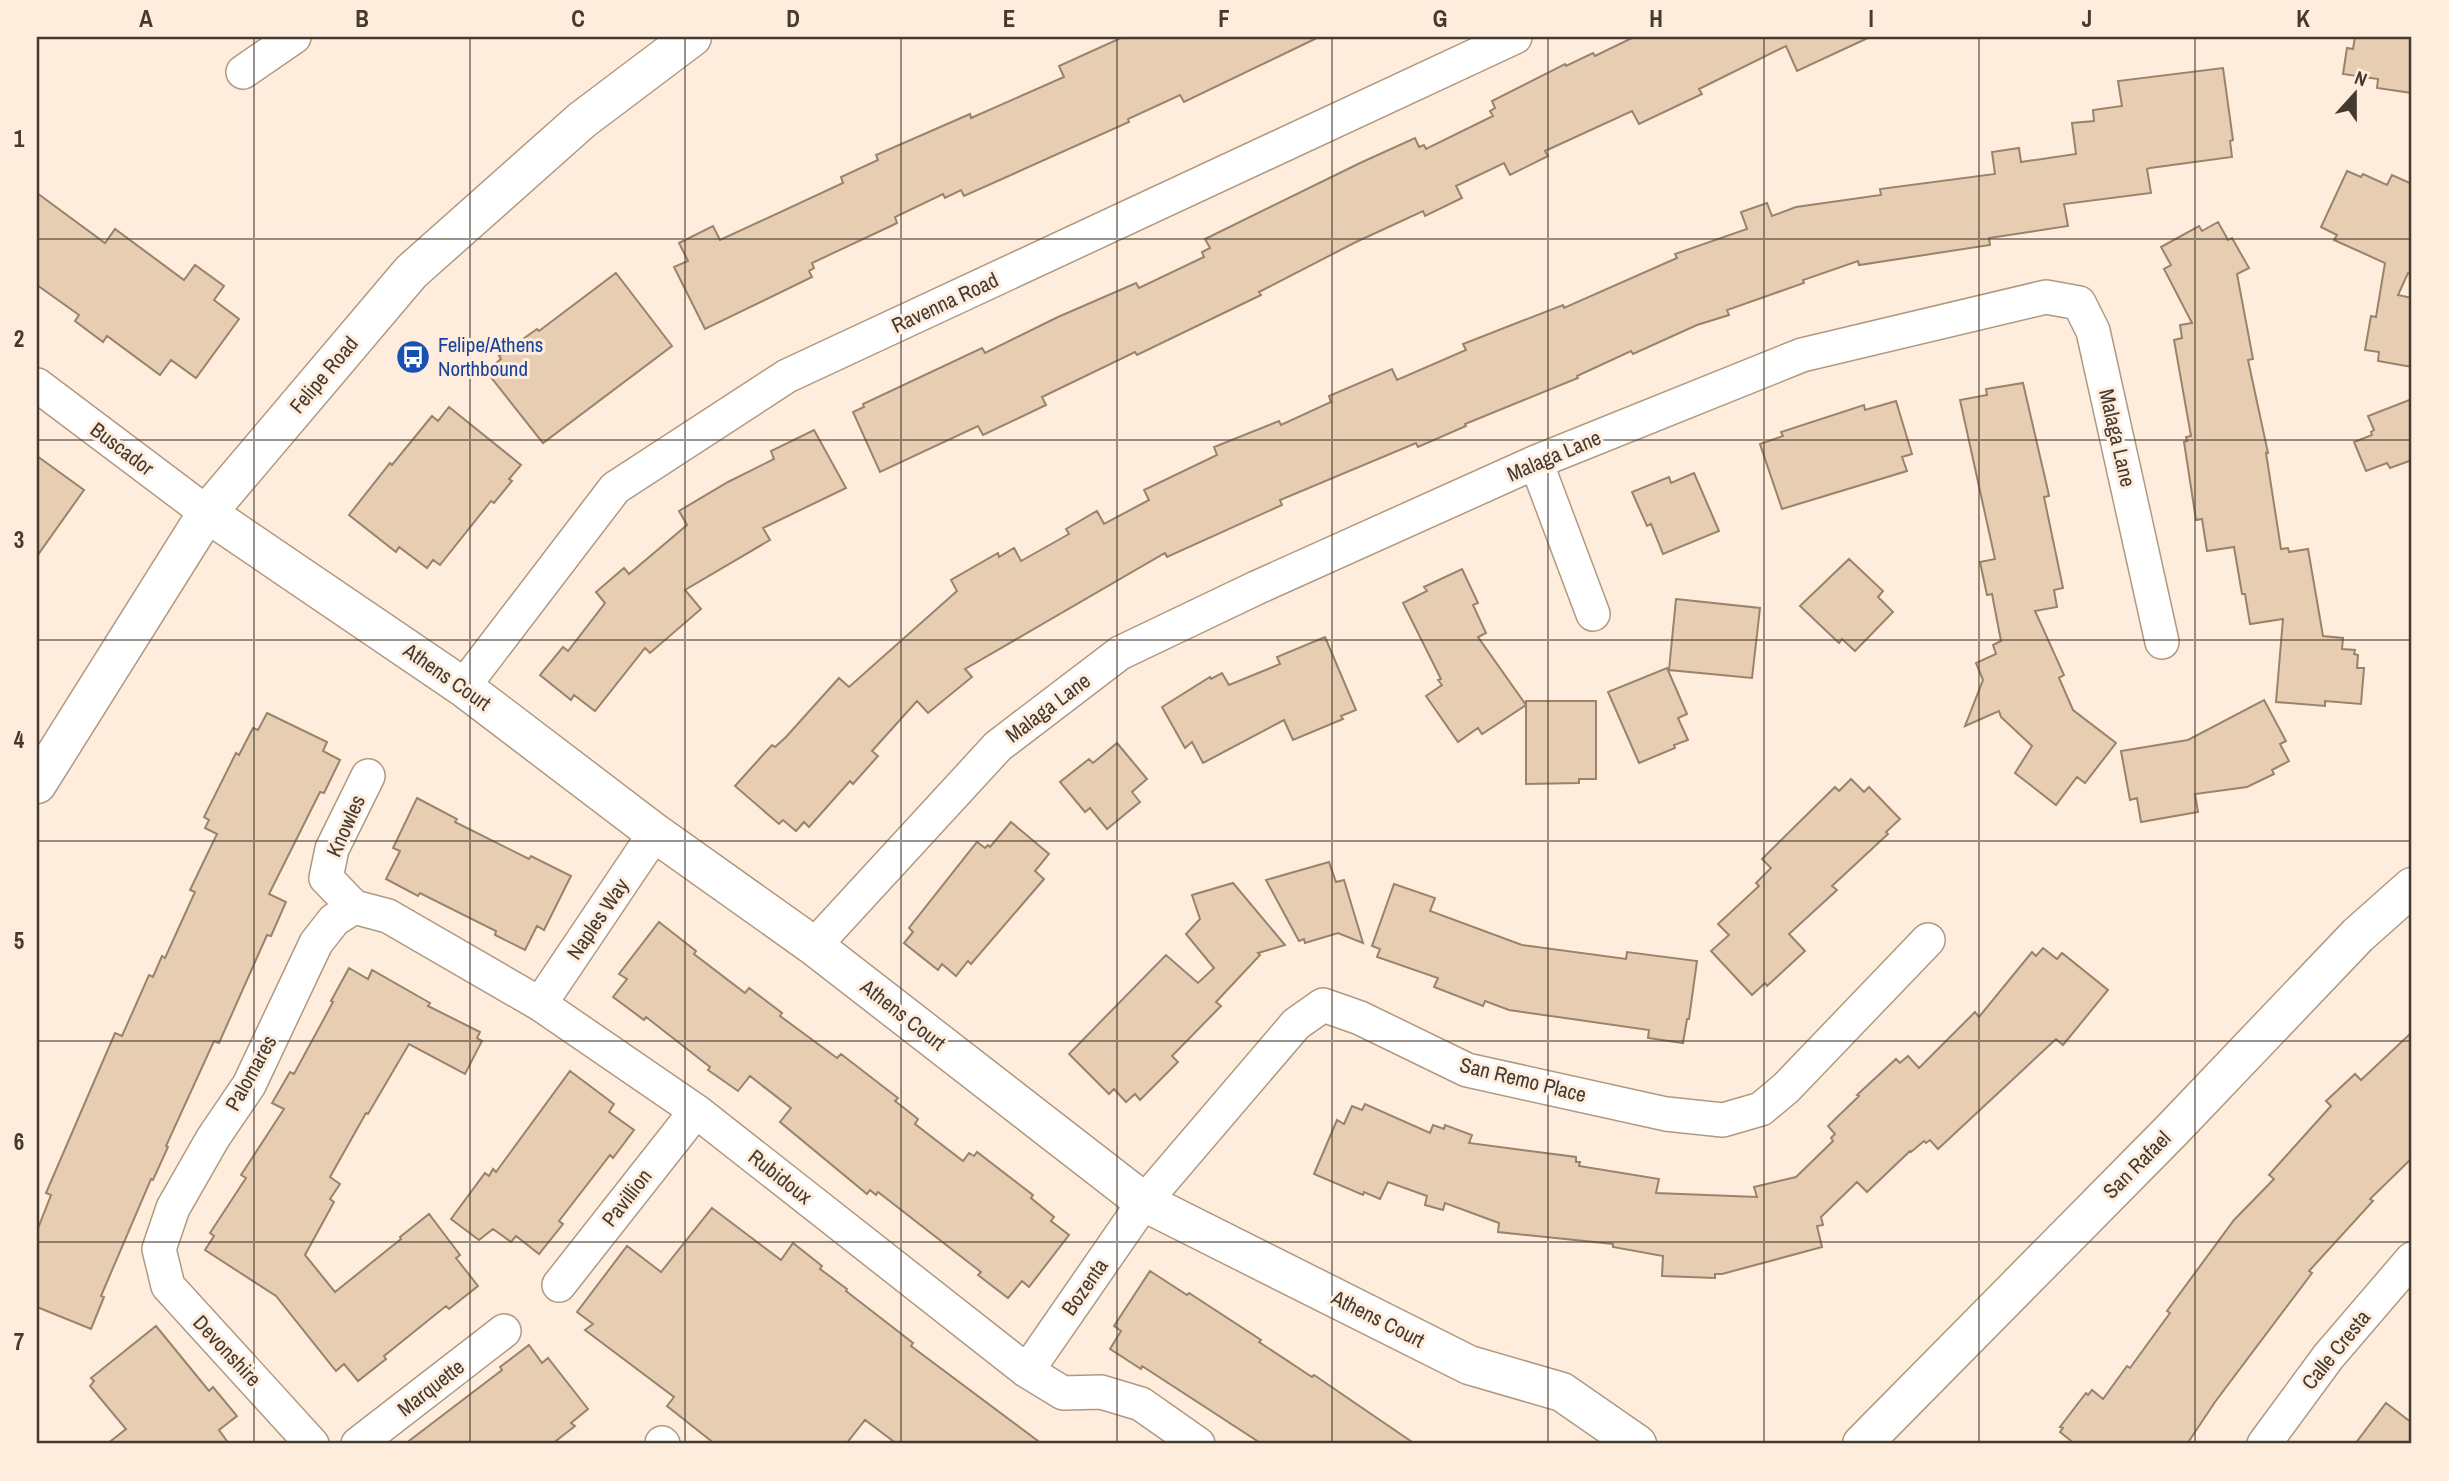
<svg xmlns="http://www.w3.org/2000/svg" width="2449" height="1481" font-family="'Archivo Narrow',sans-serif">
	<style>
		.building { fill: #e7cdb2; stroke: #9b826a; stroke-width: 2 }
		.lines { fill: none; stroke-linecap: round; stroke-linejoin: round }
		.street-casing { stroke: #b1997f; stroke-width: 36 }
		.secondary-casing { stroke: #b1997f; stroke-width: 41 }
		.street { stroke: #fff; stroke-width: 33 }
		.secondary { stroke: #fff; stroke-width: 38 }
		.grid { fill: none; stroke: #453a30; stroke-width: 2; stroke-opacity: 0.55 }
		.labels { text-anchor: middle; stroke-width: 6; stroke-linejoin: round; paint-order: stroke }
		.street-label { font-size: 21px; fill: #453a30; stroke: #feeddd }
		.transit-label { font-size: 21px; fill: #164399; stroke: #feeddd; text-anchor: start }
		.neatline { fill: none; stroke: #453a30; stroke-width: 2.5 }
		.grid-label { font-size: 23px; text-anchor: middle; font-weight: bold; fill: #453a30 }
	</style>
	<rect width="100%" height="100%" fill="#feeddd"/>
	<path class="building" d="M 1123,37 L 1319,37 L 1184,102 L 1180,95 L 1128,119 L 1129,122 L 964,196 L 961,190 L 945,198 L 943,194 L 895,217 L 897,223 L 893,225 L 812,263 L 814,268 L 809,271 L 812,277 L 705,329 L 674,267 L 688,261 L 679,243 L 713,226 L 720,240 L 843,183 L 841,177 L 878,160 L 876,155 L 970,114 L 971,118 L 1064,77 L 1059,66 Z
		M 1634,37 L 1870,37 L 1797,71 L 1786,46 L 1699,89 L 1702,94 L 1639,124 L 1632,111 L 1545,151 L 1548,156 L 1510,175 L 1504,163 L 1456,186 L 1462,198 L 1425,216 L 1423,211 L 1356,242 L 1259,292 L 1261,295 L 1137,355 L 1135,352 L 1042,397 L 1046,405 L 983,435 L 978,426 L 880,472 L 853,412 L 864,407 L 863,404 L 982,348 L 985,353 L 1058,317 L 1136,283 L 1139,288 L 1204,257 L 1202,252 L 1210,248 L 1205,239 L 1360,163 L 1415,138 L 1419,147 L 1424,145 L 1426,149 L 1493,116 L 1490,111 L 1495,108 L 1492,101 L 1565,64 L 1566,66 L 1593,53 L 1595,56 Z
		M 2355,37 L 2412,37 L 2412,93 L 2377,88 L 2378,79 L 2343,74 L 2347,48 L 2353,49 Z
		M 2223,68 L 2233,140 L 2230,141 L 2232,157 L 2150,168 L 2147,169 L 2151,193 L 2064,204 L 2068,226 L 1989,238 L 1990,245 L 1859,265 L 1858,261 L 1803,280 L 1804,283 L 1727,310 L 1729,315 L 1697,325 L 1633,354 L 1631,351 L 1577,376 L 1578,378 L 1465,424 L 1466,426 L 1418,447 L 1416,443 L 1280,500 L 1282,505 L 1167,557 L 1165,553 L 965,669 L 972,677 L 928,713 L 917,701 L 872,751 L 878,756 L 853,784 L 850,781 L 809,827 L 804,822 L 796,831 L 783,820 L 779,824 L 735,786 L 772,745 L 775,747 L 786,737 L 839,678 L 849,687 L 957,591 L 951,580 L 998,553 L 999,557 L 1014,548 L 1021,561 L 1069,534 L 1066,529 L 1097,511 L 1104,524 L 1149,500 L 1144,490 L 1217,455 L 1214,447 L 1279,421 L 1281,425 L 1331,402 L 1329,396 L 1392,369 L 1397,380 L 1466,350 L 1463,344 L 1563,305 L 1564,308 L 1677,258 L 1675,254 L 1747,229 L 1741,212 L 1767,203 L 1772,216 L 1796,207 L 1881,195 L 1880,189 L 1995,174 L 1992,152 L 2019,148 L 2021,162 L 2076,154 L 2072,123 L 2094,121 L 2093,110 L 2122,106 L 2118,81 Z
		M 2347,171 L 2361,177 L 2363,174 L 2387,185 L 2392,175 L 2412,184 L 2412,275 L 2408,273 L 2398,295 L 2412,298 L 2412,367 L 2378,361 L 2379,352 L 2365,350 L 2371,316 L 2376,317 L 2385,263 L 2334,240 L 2337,235 L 2321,227 Z
		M 37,193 L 105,243 L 115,229 L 184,280 L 195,265 L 224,286 L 214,300 L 239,319 L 196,378 L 171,360 L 160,375 L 107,336 L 103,342 L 75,321 L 79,315 L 37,285 Z
		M 2218,222 L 2228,240 L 2232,238 L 2249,268 L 2237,274 L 2253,359 L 2248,360 L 2268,453 L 2266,453 L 2281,549 L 2288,548 L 2289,552 L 2308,549 L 2323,636 L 2343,638 L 2342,649 L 2355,650 L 2354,654 L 2358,655 L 2357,668 L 2364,668 L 2361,704 L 2325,701 L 2325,706 L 2276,702 L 2283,619 L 2250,624 L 2245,594 L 2242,594 L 2234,547 L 2207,551 L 2202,519 L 2196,520 L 2184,442 L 2187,441 L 2186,437 L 2191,436 L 2174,340 L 2182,338 L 2180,325 L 2192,323 L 2164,269 L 2171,265 L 2161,247 L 2199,226 L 2202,231 Z
		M 616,273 L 672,346 L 543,443 L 486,371 L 501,359 L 499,356 L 537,329 L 539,331 Z
		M 2023,383 L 2048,491 L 2049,496 L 2044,497 L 2063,588 L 2054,590 L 2057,607 L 2035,611 L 2064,675 L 2059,678 L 2073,710 L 2116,743 L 2085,783 L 2077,777 L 2056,805 L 2015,773 L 2032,746 L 2001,717 L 1999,711 L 1965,726 L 1983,680 L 1976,663 L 1996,654 L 1993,645 L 2001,641 L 1992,594 L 1987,595 L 1980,562 L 1995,559 L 1960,400 L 1987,395 L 1986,389 Z
		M 2412,399 L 2412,460 L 2390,468 L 2387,463 L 2366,471 L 2354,442 L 2372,435 L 2371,432 L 2374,430 L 2368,416 Z
		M 1896,401 L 1912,454 L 1902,457 L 1907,471 L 1782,509 L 1760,444 L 1783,436 L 1781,432 L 1864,405 L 1865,410 Z
		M 449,407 L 521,465 L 509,479 L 512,481 L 494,503 L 491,501 L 440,565 L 433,560 L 427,568 L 399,547 L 396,552 L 349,515 L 390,463 L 392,465 L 432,416 L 438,421 Z
		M 814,430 L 846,488 L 763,528 L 770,540 L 685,590 L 701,609 L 650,653 L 645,648 L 595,711 L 574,695 L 571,700 L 540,675 L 563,647 L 568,651 L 605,603 L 596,592 L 624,568 L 629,574 L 687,525 L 679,511 L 728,482 L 774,459 L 771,451 Z
		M 37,456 L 84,490 L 37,556 Z
		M 1694,473 L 1719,531 L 1663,554 L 1651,524 L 1647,526 L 1632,492 L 1669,477 L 1671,483 Z
		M 1849,559 L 1883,591 L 1878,597 L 1893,612 L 1855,651 L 1842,639 L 1839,643 L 1800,606 Z
		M 1462,569 L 1478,603 L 1473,605 L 1486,633 L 1478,637 L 1526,705 L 1482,734 L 1478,728 L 1458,742 L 1426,696 L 1442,685 L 1438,680 L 1441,679 L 1403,603 L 1427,591 L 1424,587 Z
		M 1676,599 L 1760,608 L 1752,678 L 1669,670 Z
		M 1325,637 L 1356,710 L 1341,716 L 1343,719 L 1293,740 L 1284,720 L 1203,763 L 1192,742 L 1185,748 L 1162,707 L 1210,677 L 1211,679 L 1222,673 L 1229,685 L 1280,664 L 1277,657 Z
		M 1667,668 L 1687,714 L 1678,718 L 1688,740 L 1674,745 L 1675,748 L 1639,763 L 1608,692 Z
		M 2264,700 L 2286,741 L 2280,744 L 2289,761 L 2272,770 L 2274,774 L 2247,787 L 2195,794 L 2198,812 L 2141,822 L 2137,798 L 2130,800 L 2121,751 L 2188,740 Z
		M 1526,701 L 1596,701 L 1596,779 L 1579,779 L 1579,783 L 1526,784 Z
		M 267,713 L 327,742 L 323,751 L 340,760 L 324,793 L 320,792 L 269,894 L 286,902 L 271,936 L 267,935 L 219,1043 L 214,1041 L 166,1146 L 168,1147 L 153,1180 L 151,1179 L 101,1296 L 104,1297 L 91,1329 L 37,1307 L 37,1231 L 51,1195 L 46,1193 L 115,1033 L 122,1036 L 149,975 L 153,977 L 162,956 L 165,958 L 195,892 L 190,890 L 217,834 L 205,828 L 209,820 L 204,817 L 236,753 L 239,755 L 253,728 L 258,730 Z
		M 1117,743 L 1147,779 L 1132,792 L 1140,802 L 1107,829 L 1090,808 L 1085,812 L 1060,782 L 1089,759 L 1093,763 Z
		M 1851,779 L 1864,792 L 1869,787 L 1900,819 L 1886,832 L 1888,834 L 1832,886 L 1837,890 L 1789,934 L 1805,951 L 1767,986 L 1765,983 L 1752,995 L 1711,951 L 1729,935 L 1718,924 L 1759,886 L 1756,883 L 1771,868 L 1762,859 L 1835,787 L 1839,791 Z
		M 417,798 L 457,819 L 455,822 L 529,859 L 531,856 L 571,876 L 544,930 L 537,926 L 525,950 L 495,935 L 496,931 L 420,893 L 418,896 L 386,879 L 400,851 L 393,848 Z
		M 1011,822 L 1049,854 L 1035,871 L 1044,879 L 971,964 L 968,961 L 956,976 L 942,964 L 938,970 L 904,943 L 913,932 L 909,928 L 977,842 L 985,848 L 988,845 L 990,847 Z
		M 1329,862 L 1336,882 L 1344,880 L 1363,943 L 1338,933 L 1305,943 L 1304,939 L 1299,941 L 1266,880 Z
		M 1233,883 L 1285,945 L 1258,953 L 1260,955 L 1216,1002 L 1221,1006 L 1172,1056 L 1178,1062 L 1140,1100 L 1135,1094 L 1126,1102 L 1114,1089 L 1109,1094 L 1069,1054 L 1166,955 L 1198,983 L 1214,968 L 1186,934 L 1200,919 L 1192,895 Z
		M 1394,884 L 1435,898 L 1430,911 L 1522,945 L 1626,959 L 1627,952 L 1697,961 L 1689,1019 L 1687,1019 L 1683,1043 L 1648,1038 L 1649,1030 L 1509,1010 L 1485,1001 L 1483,1006 L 1434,987 L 1438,978 L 1377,957 L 1380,949 L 1372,946 Z
		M 659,922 L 696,951 L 694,954 L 745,993 L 749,988 L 782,1013 L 780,1016 L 837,1058 L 841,1054 L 898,1098 L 895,1101 L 918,1119 L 915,1124 L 963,1161 L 969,1153 L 974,1156 L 977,1152 L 1033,1195 L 1031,1198 L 1054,1217 L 1051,1221 L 1069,1235 L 1029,1287 L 1022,1281 L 1008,1298 L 978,1275 L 981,1272 L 878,1192 L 876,1195 L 870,1190 L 867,1194 L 780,1122 L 791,1108 L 750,1076 L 738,1091 L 708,1070 L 710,1067 L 646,1017 L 644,1020 L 613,997 L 627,979 L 619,974 Z
		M 2043,948 L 2057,959 L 2062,953 L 2108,990 L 2063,1045 L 2056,1039 L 1938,1149 L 1930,1140 L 1926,1143 L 1924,1141 L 1911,1152 L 1910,1151 L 1867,1192 L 1857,1182 L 1821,1217 L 1823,1225 L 1817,1226 L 1822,1247 L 1722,1274 L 1715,1274 L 1715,1278 L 1662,1276 L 1663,1256 L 1613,1247 L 1613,1244 L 1498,1232 L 1499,1223 L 1445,1203 L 1443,1210 L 1425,1205 L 1427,1196 L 1388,1182 L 1380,1199 L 1364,1192 L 1363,1195 L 1314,1174 L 1337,1120 L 1344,1124 L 1352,1106 L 1362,1110 L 1365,1104 L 1430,1133 L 1433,1125 L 1444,1129 L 1445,1125 L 1472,1135 L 1469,1143 L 1576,1157 L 1576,1162 L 1580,1162 L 1579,1166 L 1659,1179 L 1656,1193 L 1757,1197 L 1754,1187 L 1796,1177 L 1833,1141 L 1831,1138 L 1835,1134 L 1828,1126 L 1859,1096 L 1857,1095 L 1896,1059 L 1900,1063 L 1908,1056 L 1919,1068 L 1975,1012 L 1979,1017 L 2032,952 L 2036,956 Z
		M 349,968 L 368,979 L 372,970 L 430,1003 L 428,1006 L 480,1032 L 477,1038 L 482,1041 L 465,1074 L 409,1044 L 368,1114 L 366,1113 L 330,1177 L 340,1184 L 330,1199 L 334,1202 L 305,1255 L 335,1292 L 401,1239 L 400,1237 L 429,1214 L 460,1255 L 456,1258 L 478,1286 L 449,1309 L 446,1306 L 384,1356 L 386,1359 L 358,1381 L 344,1364 L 336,1371 L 276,1296 L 205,1250 L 214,1236 L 210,1233 L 246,1178 L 241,1175 L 284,1109 L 272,1103 L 290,1072 L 294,1074 L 333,1002 L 331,1001 Z
		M 2412,1032 L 2412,1158 L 2370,1199 L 2373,1201 L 2309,1271 L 2312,1273 L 2215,1402 L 2187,1444 L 2075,1444 L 2060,1432 L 2063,1428 L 2060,1427 L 2086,1393 L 2088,1395 L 2092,1390 L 2103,1399 L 2127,1366 L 2130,1368 L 2170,1313 L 2167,1311 L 2234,1220 L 2274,1179 L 2269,1175 L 2331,1106 L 2326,1101 L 2355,1074 L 2361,1080 Z
		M 570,1071 L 614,1104 L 609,1112 L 634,1130 L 613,1158 L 610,1155 L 559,1221 L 563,1224 L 539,1254 L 516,1236 L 511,1242 L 493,1229 L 479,1240 L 451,1219 L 485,1173 L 489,1176 L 493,1169 L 496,1172 Z
		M 712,1208 L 781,1260 L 793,1243 L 822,1266 L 820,1269 L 847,1289 L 846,1291 L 913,1343 L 911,1346 L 1042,1444 L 897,1444 L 865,1420 L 846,1444 L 715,1444 L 667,1406 L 674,1397 L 585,1330 L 593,1324 L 577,1312 L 627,1246 L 661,1272 Z
		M 1150,1271 L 1187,1295 L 1189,1293 L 1261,1340 L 1259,1342 L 1312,1377 L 1314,1375 L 1415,1444 L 1262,1444 L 1142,1366 L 1141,1369 L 1110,1349 L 1121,1331 L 1114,1326 Z
		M 156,1326 L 209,1391 L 213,1387 L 237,1416 L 219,1430 L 229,1444 L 107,1444 L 126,1429 L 90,1386 L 94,1381 L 91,1378 Z
		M 529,1345 L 542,1363 L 548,1358 L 588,1409 L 571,1423 L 575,1426 L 552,1444 L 405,1444 L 502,1370 L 500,1367 Z
		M 2386,1403 L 2412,1423 L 2412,1444 L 2355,1444 Z"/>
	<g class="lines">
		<g class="street-casing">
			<path id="street" d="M 243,72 L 294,37
				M 37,385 L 207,513
				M 1536,462 L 1593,614
				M 463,687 L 615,488 L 787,376 L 1515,37
				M 354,907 L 388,916 L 540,1004 L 696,1111 L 1027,1371 L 1063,1393 L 1101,1392 L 1141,1404 L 1198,1444
				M 354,907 L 326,878 L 332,849 L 368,776
				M 814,946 L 998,746 L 1120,653 L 1256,588 L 1536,462 L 1802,355 L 2046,297 L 2079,303 L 2093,331 L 2162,642
				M 540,1004 L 655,833
				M 559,1285 L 696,1111
				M 1027,1371 L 1144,1202 L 1296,1024 L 1323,1005 L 1360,1018 L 1467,1070 L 1666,1114 L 1723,1120 L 1761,1109 L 1786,1088 L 1928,940
				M 662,1443 L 663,1444
				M 312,1444 L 168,1286 L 159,1249 L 173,1208 L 213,1138 L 249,1085 L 316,943 L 334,920 L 354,907
				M 358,1444 L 504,1331
				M 2264,1444 L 2328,1357 L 2412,1259"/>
		</g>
		<g class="secondary-casing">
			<path id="secondary" d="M 207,513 L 463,687 L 655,833 L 814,946 L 1144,1202 L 1469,1365 L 1562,1392 L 1637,1444
				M 37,784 L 207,513 L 411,272 L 582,120 L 692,37
				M 1862,1444 L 2172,1130 L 2358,935 L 2412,887"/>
		</g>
		<use href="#street" class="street"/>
		<use href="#secondary" class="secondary"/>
	</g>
	<path class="grid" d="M 254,37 L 254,1444M 470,37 L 470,1444M 685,37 L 685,1444M 901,37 L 901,1444M 1117,37 L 1117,1444M 1332,37 L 1332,1444M 1548,37 L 1548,1444M 1764,37 L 1764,1444M 1979,37 L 1979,1444M 2195,37 L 2195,1444M 37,239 L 2412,239M 37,440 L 2412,440M 37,640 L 2412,640M 37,841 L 2412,841M 37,1041 L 2412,1041M 37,1242 L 2412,1242"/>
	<defs>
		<g id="bus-disc" transform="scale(1.75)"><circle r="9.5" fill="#1a4fb4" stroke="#feeddd"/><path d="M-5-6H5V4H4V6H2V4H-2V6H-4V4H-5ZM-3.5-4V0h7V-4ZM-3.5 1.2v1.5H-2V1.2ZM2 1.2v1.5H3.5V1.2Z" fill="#fff"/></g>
	</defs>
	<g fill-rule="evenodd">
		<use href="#bus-disc" x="413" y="357"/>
	</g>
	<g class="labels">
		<g class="street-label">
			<text transform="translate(945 303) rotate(-25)" y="7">Ravenna Road</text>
			<text transform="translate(324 375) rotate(-50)" y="7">Felipe Road</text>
			<text transform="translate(2117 438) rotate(77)" y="7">Malaga Lane</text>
			<text transform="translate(122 449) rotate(37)" y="7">Buscador</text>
			<text transform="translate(1554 456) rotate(-23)" y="7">Malaga Lane</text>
			<text transform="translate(447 677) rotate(35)" y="7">Athens Court</text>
			<text transform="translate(1048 708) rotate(-37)" y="7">Malaga Lane</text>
			<text transform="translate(346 826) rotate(-66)" y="7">Knowles</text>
			<text transform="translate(598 919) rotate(-56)" y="7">Naples Way</text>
			<text transform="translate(903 1015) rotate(38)" y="7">Athens Court</text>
			<text transform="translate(251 1073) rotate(-61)" y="7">Palomares</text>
			<text transform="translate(1523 1080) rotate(14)" y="7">San Remo Place</text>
			<text transform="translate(2137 1165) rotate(-45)" y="7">San Rafael</text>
			<text transform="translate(780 1177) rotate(38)" y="7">Rubidoux</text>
			<text transform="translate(627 1198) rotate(-52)" y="7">Pavillion</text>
			<text transform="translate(1085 1287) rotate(-55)" y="7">Bozenta</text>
			<text transform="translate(1378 1319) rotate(27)" y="7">Athens Court</text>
			<text transform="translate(2336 1350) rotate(-51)" y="7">Calle Cresta</text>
			<text transform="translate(227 1351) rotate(47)" y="7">Devonshire</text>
			<text transform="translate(431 1388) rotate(-38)" y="7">Marquette</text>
		</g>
		<g class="transit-label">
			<text x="438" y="352">Felipe/Athens<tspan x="438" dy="24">Northbound</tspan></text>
		</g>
	</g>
	<rect width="2449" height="1481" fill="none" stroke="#feeddd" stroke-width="77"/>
	<g transform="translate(2355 94) rotate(21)" stroke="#feeddd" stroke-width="5" paint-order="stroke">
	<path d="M0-5L12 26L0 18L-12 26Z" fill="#453a30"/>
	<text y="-10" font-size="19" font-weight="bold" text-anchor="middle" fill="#453a30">N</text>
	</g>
	<rect x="38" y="38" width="2372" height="1404" class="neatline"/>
	<g class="grid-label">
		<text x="146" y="27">A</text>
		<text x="362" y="27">B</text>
		<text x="578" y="27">C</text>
		<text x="793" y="27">D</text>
		<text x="1009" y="27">E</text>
		<text x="1224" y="27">F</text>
		<text x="1440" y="27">G</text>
		<text x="1656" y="27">H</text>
		<text x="1871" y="27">I</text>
		<text x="2087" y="27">J</text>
		<text x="2303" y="27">K</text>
		<text x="19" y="147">1</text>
		<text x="19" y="347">2</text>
		<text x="19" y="548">3</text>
		<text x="19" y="748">4</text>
		<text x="19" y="949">5</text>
		<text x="19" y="1150">6</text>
		<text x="19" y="1350">7</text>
	</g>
</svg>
